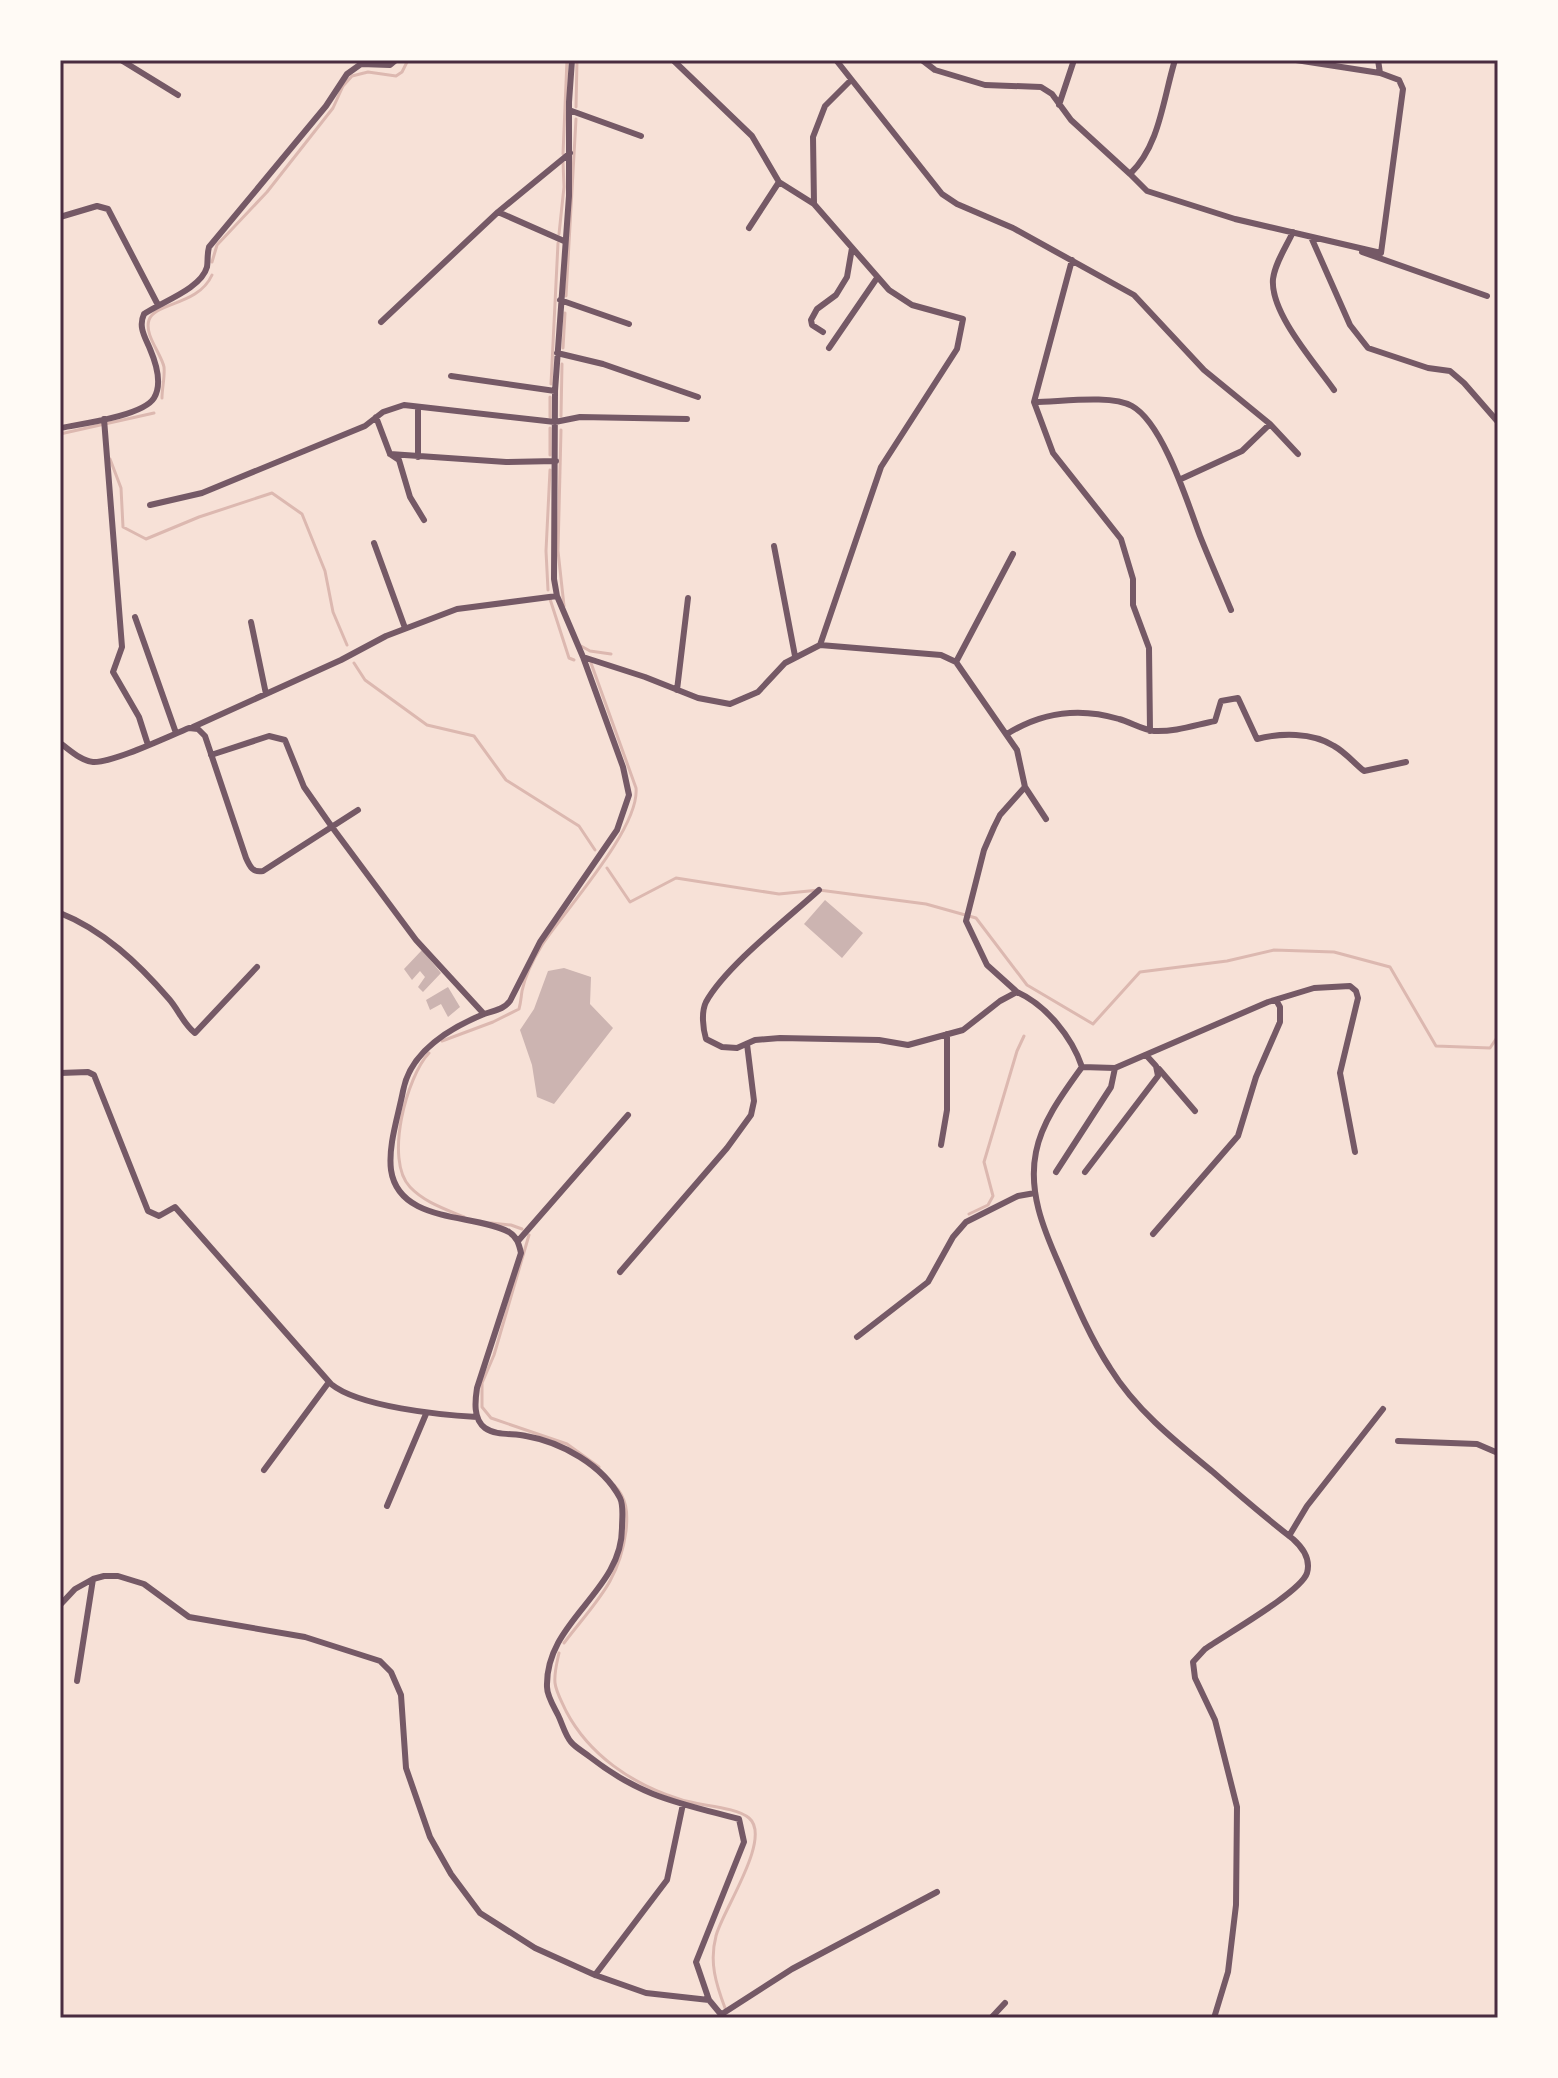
<svg xmlns="http://www.w3.org/2000/svg" width="1558" height="2078" font-family="Jost,sans-serif">
	<style>
		.lines { fill: none; stroke-linecap: round; stroke-linejoin: round }
		.stream { stroke: #dcb8b0; stroke-width: 3 }
		.building { fill: #ccb4b1 }
		.minor { stroke: #755966; stroke-width: 6 }
		.neatline { fill: none; stroke: #4a2c40; stroke-width: 3 }
	</style>
	<rect width="100%" height="100%" fill="#f7e1d7"/>
	<g class="lines">
		<path class="stream" d="M 576,107 L 577,60
			M 563,154 L 567,60
			M 559,234 L 564,187 L 563,161
			M 212,262 L 217,245 L 267,192 L 333,108 L 343,86 L 352,76 L 368,72 L 396,76 L 402,72 L 408,60
			M 566,296 L 576,119
			M 563,348 L 565,313
			M 551,384 L 558,243
			M 162,398 C 162,388 165,377 164,367 C 161,353 144,335 149,320 C 155,302 198,306 212,275
			M 561,416 L 562,364
			M 550,417 L 550,397
			M 550,428 L 550,455
			M 561,430 L 558,551 L 564,606
			M 60,434 L 154,413
			M 110,459 L 121,488 L 123,527 L 146,539 L 199,517 L 272,493 L 302,514 L 325,571 L 333,612 L 347,645
			M 548,590 L 546,551 L 550,470
			M 550,599 L 569,658 L 574,660
			M 581,646 L 590,651 L 611,654
			M 354,663 L 365,680 L 427,725 L 474,736 L 506,780 L 579,826 L 595,850
			M 607,868 L 630,902 L 676,878 L 779,894 L 819,890 L 926,904 L 976,918 L 1027,985 L 1093,1024 L 1140,972 L 1227,961 L 1274,950 L 1334,952 L 1390,967 L 1436,1046 L 1490,1048 L 1496,1039
			M 442,1041 L 493,1022 L 519,1009 C 521,1002 521,997 522,991 C 525,976 534,958 542,945 C 565,910 640,828 636,788 L 591,663
			M 429,1053 C 407,1076 384,1160 410,1187 C 424,1202 445,1209 464,1217
			M 969,1214 L 988,1205 L 993,1196 L 984,1162 L 1017,1051 L 1024,1036
			M 491,1223 L 511,1225 L 522,1229
			M 529,1235 L 494,1355 L 482,1383 L 482,1407 L 491,1418 L 567,1444 L 599,1467
			M 564,1643 C 594,1603 619,1583 626,1531 C 628,1513 627,1498 614,1485
			M 559,1653 C 557,1662 554,1673 555,1683 C 556,1692 562,1702 566,1711 C 589,1755 632,1784 679,1799 C 697,1806 735,1806 749,1818 C 773,1838 721,1913 716,1936 C 709,1962 716,1984 725,2008"/>
	</g>
	<path class="building" d="M 825,900 L 863,933 L 842,958 L 804,924 Z
		M 422,950 L 441,973 L 423,992 L 418,987 L 425,977 L 420,971 L 412,980 L 404,969 Z
		M 564,968 L 591,977 L 590,1004 L 613,1028 L 554,1104 L 537,1097 L 532,1065 L 520,1030 L 534,1009 L 548,971 Z
		M 448,987 L 460,1007 L 448,1017 L 441,1004 L 430,1010 L 426,1000 Z"/>
	<g class="lines">
		<path class="minor" d="M 121,60 L 178,95
			M 572,60 L 569,102 L 569,196 L 555,391 L 554,579 L 557,596 L 583,657 L 623,767 L 629,795 L 617,830 L 540,942 L 510,1001 C 503,1010 495,1010 484,1014 C 450,1028 410,1052 403,1091 C 398,1117 388,1145 391,1170 C 399,1224 474,1213 509,1232 C 517,1237 519,1244 521,1253 L 477,1388 C 475,1401 473,1419 485,1428 C 496,1436 514,1433 526,1436 C 561,1442 603,1465 620,1498 C 624,1506 622,1518 622,1528 C 622,1592 545,1621 547,1687 C 547,1696 554,1707 558,1715 C 562,1723 565,1735 571,1742 C 576,1748 584,1752 590,1757 C 641,1797 679,1803 739,1819 L 744,1842 L 696,1962 L 709,2000
			M 673,60 L 752,136 L 779,182 L 814,204
			M 836,60 L 942,194 L 957,204 L 1013,228 L 1134,295 L 1204,370 L 1270,424 L 1298,454
			M 922,60 L 935,70 L 985,85 L 1041,87 L 1052,94 L 1071,120 L 1130,174 C 1160,145 1163,99 1175,60
			M 1296,60 L 1380,73
			M 1059,105 L 1074,60
			M 569,110 L 641,136
			M 1130,174 L 1147,191 L 1235,219 L 1381,253 L 1403,89 L 1399,80 L 1380,73 L 1378,60
			M 498,212 L 564,241
			M 60,217 L 97,206 L 108,209 L 158,305
			M 749,228 L 779,182
			M 1293,232 C 1286,247 1275,263 1273,279 C 1270,313 1315,363 1334,390
			M 1311,237 L 1350,325 L 1368,348 L 1428,368 L 1450,371 L 1464,383 L 1498,422
			M 1362,252 L 1487,296
			M 1072,260 L 1034,402 L 1053,453 L 1121,539 L 1133,579 L 1133,605 L 1149,648 L 1150,731
			M 560,300 L 629,324
			M 381,322 L 498,212 L 570,153
			M 823,332 L 812,325 L 811,320 L 817,309 L 836,295 L 847,277 L 852,248
			M 829,348 L 877,278
			M 557,353 L 603,364 L 698,397
			M 451,376 L 555,391
			M 1034,402 C 1059,402 1111,394 1132,406 C 1163,423 1188,504 1200,536 C 1210,561 1221,586 1231,610
			M 418,407 L 418,457
			M 376,417 L 390,454 L 399,460 L 410,497 L 424,520
			M 104,419 L 122,647 L 113,672 L 139,717 L 148,745
			M 60,428 C 81,424 143,416 154,398 C 163,383 156,363 150,349 C 145,337 138,327 144,314 C 161,302 201,289 207,267 C 208,261 207,254 209,247 L 326,106 L 347,74 L 361,64 L 390,65 L 396,60
			M 390,454 L 506,462 L 556,461
			M 1181,479 L 1242,451 L 1270,424
			M 150,505 L 202,493 L 365,426 L 383,412 L 404,405 L 555,422 L 580,417 L 687,419
			M 374,543 L 405,628
			M 774,546 L 795,656
			M 135,617 L 176,733
			M 251,622 L 266,694
			M 820,645 L 881,467 L 957,349 L 963,319 L 912,305 L 889,290 L 814,204 L 813,137 L 825,106 L 851,80
			M 583,657 L 645,677 L 698,698 L 730,704 L 758,692 L 785,663 L 820,645 L 941,655 L 956,662 L 1017,750 L 1025,787 L 1000,815 L 994,827 L 984,850 L 966,921 L 987,965 L 1017,992 L 1000,1001 L 963,1030 L 908,1045 L 879,1040 L 780,1038 L 755,1040 L 737,1048 L 722,1047 L 706,1039 C 703,1029 701,1012 706,1002 C 726,966 787,919 819,890
			M 956,662 L 1013,554
			M 677,690 L 688,598
			M 193,727 L 341,660 L 386,636 L 457,609 L 557,596
			M 1007,734 C 1042,712 1079,707 1119,719 C 1130,722 1143,730 1154,731 C 1175,732 1195,725 1215,721 L 1221,701 L 1238,698 L 1257,739 C 1280,733 1312,732 1334,746 C 1345,752 1354,763 1364,771 L 1406,762
			M 60,743 C 70,750 81,761 93,762 C 113,763 169,736 189,728 L 198,729 L 205,736 L 246,858 C 250,867 253,873 263,871 L 358,810
			M 211,755 L 269,736 L 285,740 L 304,787 L 332,827 L 416,940 L 484,1014
			M 1025,787 L 1046,819
			M 60,913 C 103,930 138,963 169,999 C 178,1009 184,1025 195,1033 L 257,967
			M 1017,992 C 1046,1005 1072,1037 1082,1067 L 1115,1068 L 1268,1002 L 1314,988 L 1350,986 L 1356,991 L 1358,998 L 1340,1073 L 1355,1152
			M 1498,1031 L 1498,1039
			M 1082,1067 C 1064,1092 1042,1121 1036,1152 C 1028,1191 1043,1228 1059,1264 C 1074,1299 1089,1336 1110,1368 C 1136,1410 1175,1441 1213,1472 C 1239,1495 1265,1517 1293,1539 C 1302,1547 1311,1559 1307,1573 C 1301,1592 1225,1635 1205,1649 L 1193,1662 L 1195,1678 L 1215,1720 L 1237,1807 L 1236,1905 L 1228,1972 L 1214,2018
			M 1159,1069 L 1195,1111
			M 60,1073 L 88,1072 L 94,1075 L 148,1211 L 159,1216 L 175,1207 L 331,1384 C 359,1407 441,1415 477,1417
			M 941,1145 L 947,1110 L 947,1034
			M 1056,1172 L 1111,1087 L 1115,1068
			M 1085,1172 L 1158,1076 L 1156,1066 L 1146,1055
			M 1153,1234 L 1238,1136 L 1256,1077 L 1280,1022 L 1280,1007 L 1276,1000
			M 518,1241 L 628,1115
			M 620,1272 L 727,1148 L 751,1115 L 754,1101 L 747,1044
			M 857,1337 L 928,1282 L 953,1237 L 966,1222 L 1018,1196 L 1035,1193
			M 1398,1441 L 1477,1444 L 1498,1453
			M 264,1470 L 329,1382
			M 387,1506 L 426,1414
			M 1289,1536 L 1307,1506 L 1383,1409
			M 60,1605 L 75,1589 L 93,1579 L 104,1576 L 118,1576 L 144,1584 L 189,1617 L 305,1637 L 380,1661 L 391,1672 L 401,1695 L 406,1768 L 430,1837 L 451,1874 L 480,1913 L 535,1948 L 595,1975 L 646,1993 L 709,2000 L 724,2018
			M 77,1681 L 93,1579
			M 595,1975 L 667,1880 L 683,1804
			M 722,2014 L 792,1969 L 937,1892
			M 991,2018 L 1005,2003"/>
	</g>
	<rect width="1558" height="2078" fill="none" stroke="#fffaf5" stroke-width="124"/>
	<rect x="62" y="62" width="1434" height="1954" class="neatline"/>
</svg>
